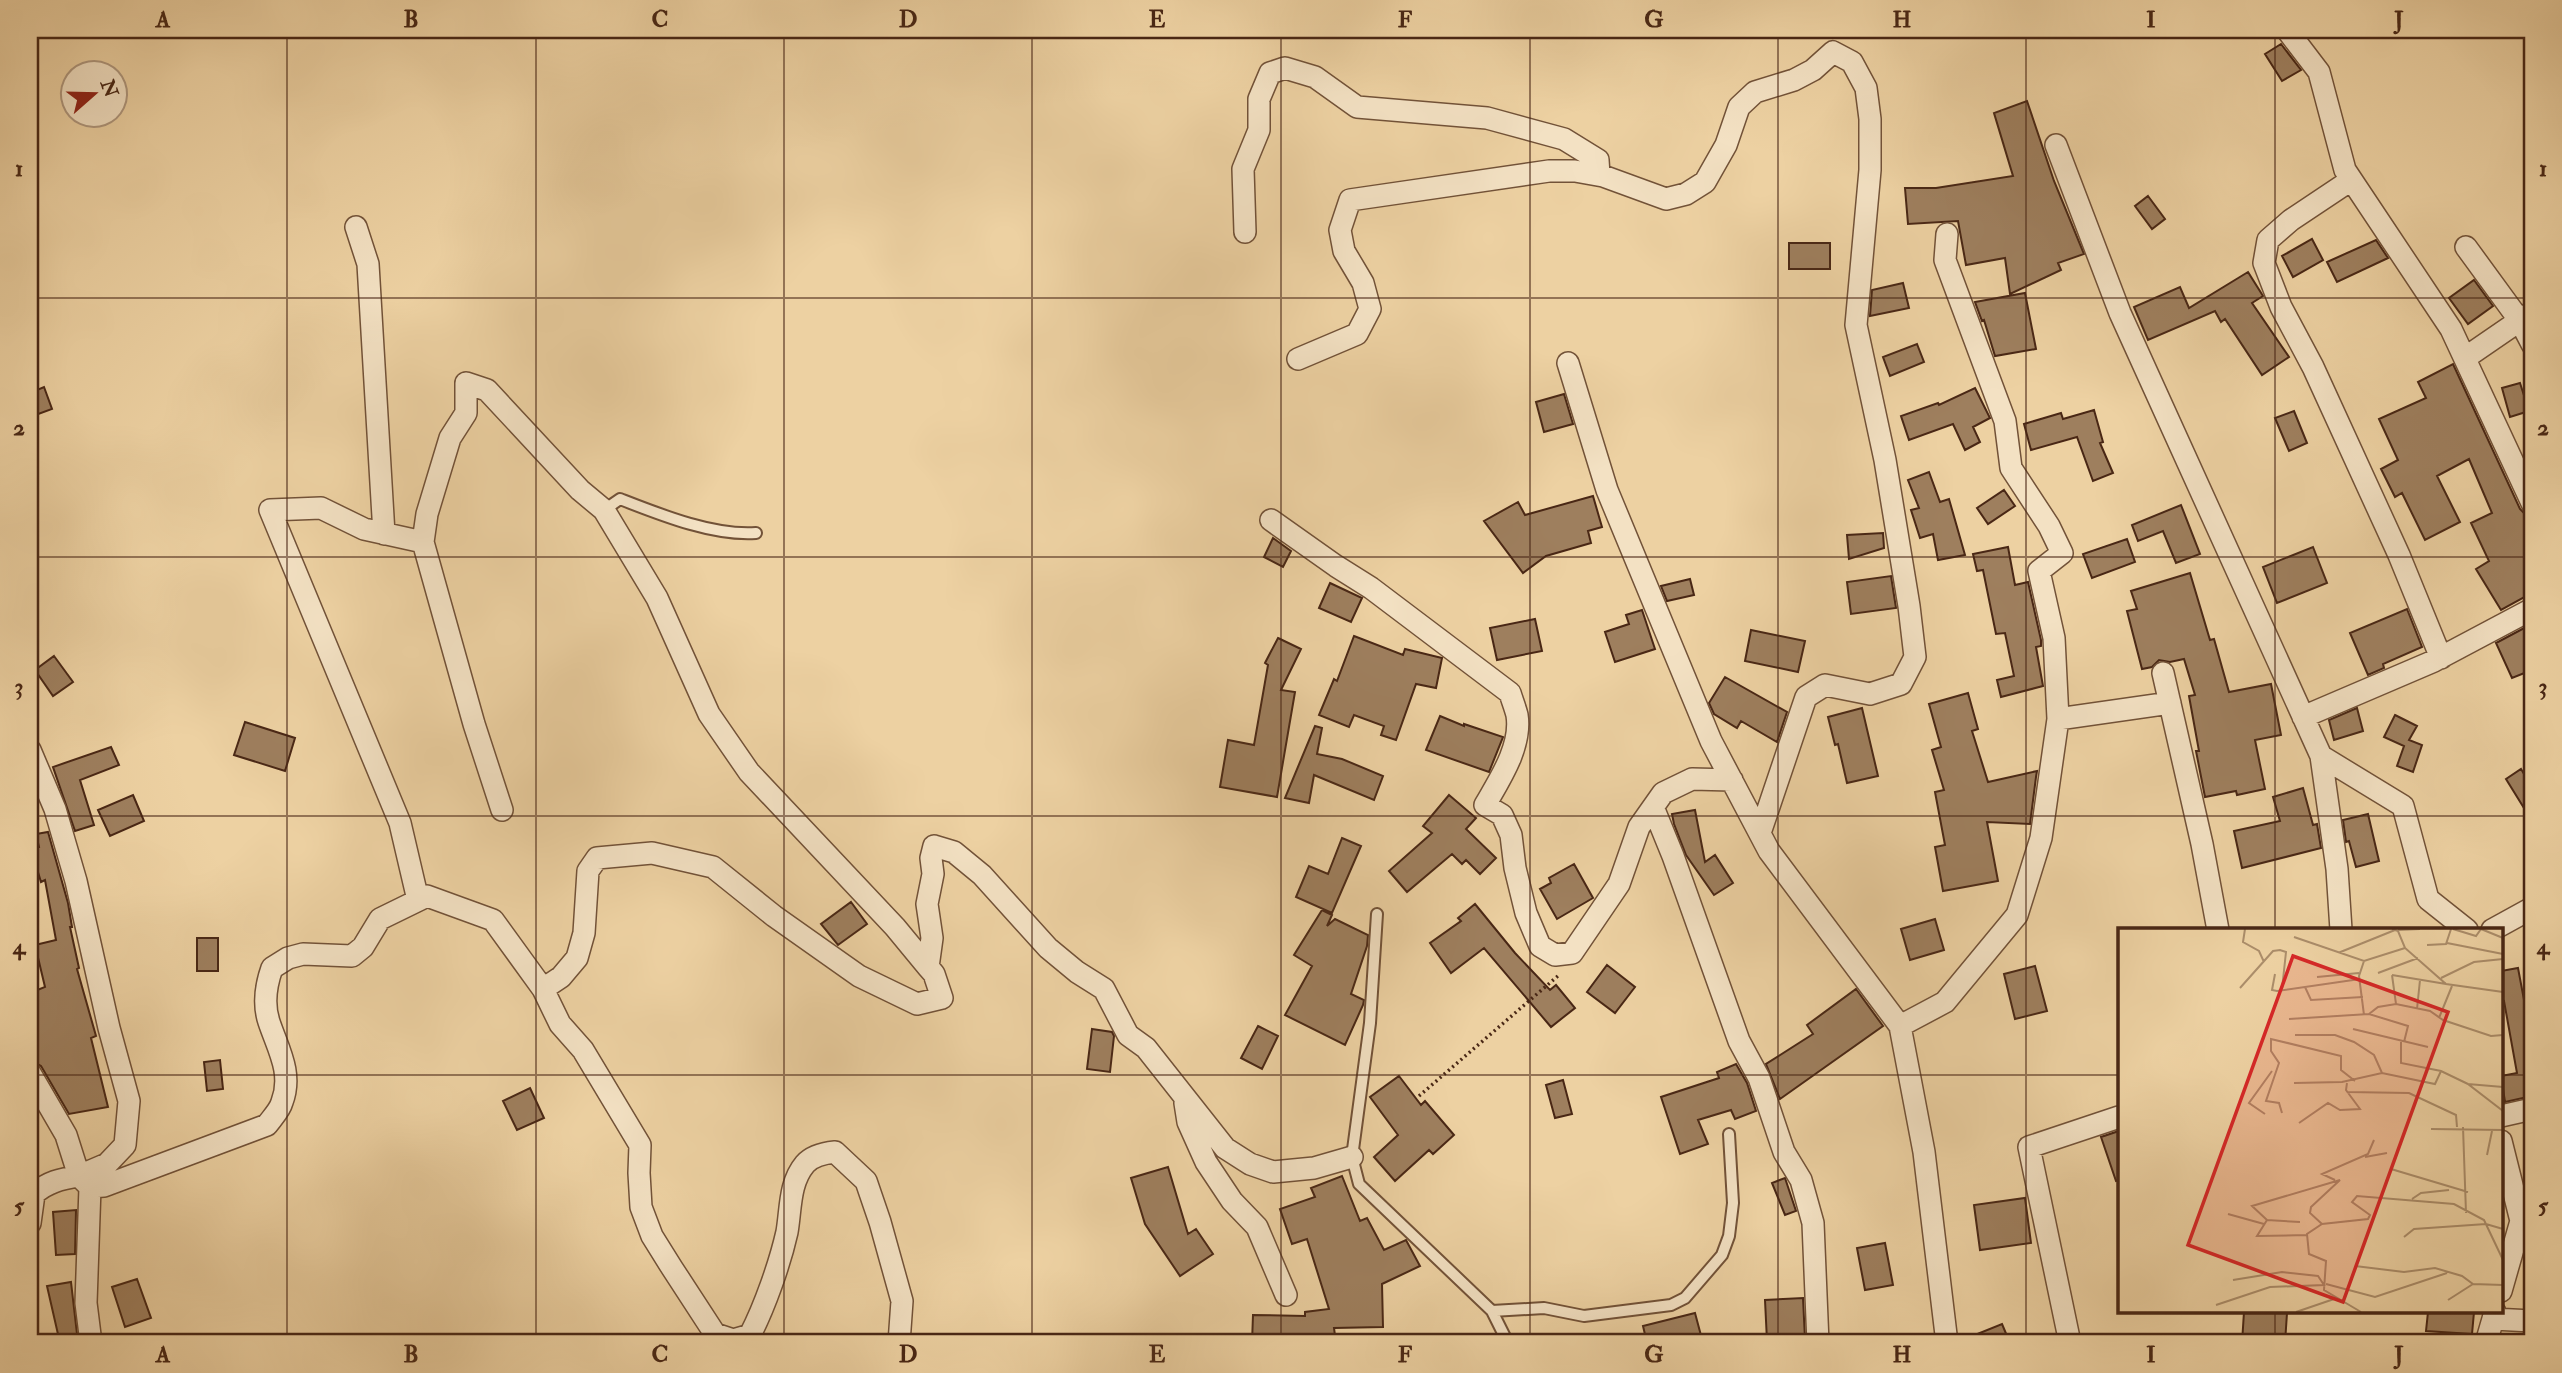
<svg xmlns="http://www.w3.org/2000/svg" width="2562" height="1373" font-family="'IM FELL Double Pica',serif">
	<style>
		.building { fill: #9e7f5e; stroke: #492715; stroke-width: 2 }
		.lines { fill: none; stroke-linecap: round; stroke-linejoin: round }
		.lane-casing { stroke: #725238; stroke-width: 14 }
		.street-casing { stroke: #725238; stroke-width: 24 }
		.path { stroke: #492715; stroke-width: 3.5; stroke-dasharray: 2 3.5; stroke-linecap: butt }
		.lane { stroke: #f3e1c3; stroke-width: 10 }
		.street { stroke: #f3e1c3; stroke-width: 21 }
		.grid { fill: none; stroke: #492715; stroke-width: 2; stroke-opacity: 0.55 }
		.inset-road { fill: none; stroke: #ab8d6a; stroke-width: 2 }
		.view { fill: #d62828; fill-opacity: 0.15; stroke: #d62828; stroke-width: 3.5 }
		.inset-edge { fill: none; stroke: #492715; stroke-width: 3.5 }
		.neatline { fill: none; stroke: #492715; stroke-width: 2.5 }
		.grid-label { font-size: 23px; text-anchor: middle; font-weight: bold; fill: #492715 }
	</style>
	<rect width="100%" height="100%" fill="#edd1a2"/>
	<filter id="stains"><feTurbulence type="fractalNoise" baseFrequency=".00286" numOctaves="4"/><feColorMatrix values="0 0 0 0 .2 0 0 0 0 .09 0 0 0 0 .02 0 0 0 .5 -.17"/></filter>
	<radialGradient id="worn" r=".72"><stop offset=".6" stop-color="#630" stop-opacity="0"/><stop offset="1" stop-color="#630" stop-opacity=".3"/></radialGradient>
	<path class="building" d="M 2281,44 L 2301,70 L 2282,81 L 2265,54 Z
		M 2027,101 L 2054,181 L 2084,254 L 2058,263 L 2061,270 L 2010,294 L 2005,258 L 1966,265 L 1958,221 L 1908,224 L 1905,188 L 1936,188 L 2013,176 L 1994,113 Z
		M 2148,196 L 2165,219 L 2152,229 L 2135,206 Z
		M 2312,239 L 2323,260 L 2293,277 L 2282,256 Z
		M 2376,240 L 2388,258 L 2337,282 L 2327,262 Z
		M 1789,243 L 1830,243 L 1830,269 L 1789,269 Z
		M 2248,272 L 2263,296 L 2252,303 L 2289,357 L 2262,375 L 2225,319 L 2221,322 L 2215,311 L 2148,340 L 2134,307 L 2180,287 L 2189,308 Z
		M 2474,280 L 2493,306 L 2468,324 L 2449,298 Z
		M 1903,283 L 1909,308 L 1870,316 L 1872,290 Z
		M 2025,293 L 2036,349 L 1995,356 L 1984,320 L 1982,321 L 1975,302 Z
		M 1917,344 L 1924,362 L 1890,376 L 1883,357 Z
		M 2453,364 L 2520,509 L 2525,514 L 2532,516 L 2532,593 L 2501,610 L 2476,569 L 2489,561 L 2471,523 L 2492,513 L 2469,459 L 2437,476 L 2460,522 L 2425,540 L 2402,493 L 2395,497 L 2381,469 L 2398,460 L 2379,419 L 2426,398 L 2418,382 Z
		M 2520,383 L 2529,411 L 2510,417 L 2502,388 Z
		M 44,387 L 52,409 L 30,417 L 30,393 Z
		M 1975,388 L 1990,418 L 1973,427 L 1980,442 L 1965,450 L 1953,424 L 1909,440 L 1901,416 L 1938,403 L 1939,405 Z
		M 1564,394 L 1573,424 L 1544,432 L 1536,402 Z
		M 2094,410 L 2103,442 L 2100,443 L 2113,473 L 2093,481 L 2077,437 L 2031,450 L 2024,424 L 2061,413 L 2063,419 Z
		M 2294,411 L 2307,443 L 2289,451 L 2275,418 Z
		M 1929,472 L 1940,502 L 1949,499 L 1965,555 L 1938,560 L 1933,534 L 1920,538 L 1911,510 L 1919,508 L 1908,480 Z
		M 2004,490 L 2015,506 L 1988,524 L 1977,508 Z
		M 1593,496 L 1602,527 L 1588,531 L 1591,543 L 1546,556 L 1523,573 L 1484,521 L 1518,502 L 1525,515 Z
		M 2181,505 L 2200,554 L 2176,563 L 2163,531 L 2138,541 L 2132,525 Z
		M 1883,533 L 1884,548 L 1849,559 L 1847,535 Z
		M 1273,538 L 1291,551 L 1283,567 L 1264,557 Z
		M 2127,539 L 2135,562 L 2092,578 L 2083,554 Z
		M 2008,547 L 2015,585 L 2028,582 L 2041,640 L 2041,646 L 2036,647 L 2043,686 L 2001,697 L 1997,680 L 2014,676 L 2005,633 L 1996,634 L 1983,570 L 1977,571 L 1973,554 Z
		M 2313,547 L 2327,583 L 2277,603 L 2263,567 Z
		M 2190,573 L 2210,640 L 2214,639 L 2229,692 L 2271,684 L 2281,735 L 2255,740 L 2265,789 L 2237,795 L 2236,791 L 2205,797 L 2196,751 L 2199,751 L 2189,696 L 2195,695 L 2184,659 L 2170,662 L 2159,660 L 2152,667 L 2142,669 L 2127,611 L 2137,609 L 2131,591 Z
		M 1891,576 L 1896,608 L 1851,614 L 1847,582 Z
		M 1690,579 L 1694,595 L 1667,601 L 1661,586 Z
		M 1330,583 L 1362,598 L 1351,622 L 1319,608 Z
		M 2407,609 L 2422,647 L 2383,664 L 2384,668 L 2368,675 L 2350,633 Z
		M 1642,610 L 1655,649 L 1615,662 L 1605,632 L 1629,624 L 1626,615 Z
		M 1535,619 L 1542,651 L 1497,660 L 1490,628 Z
		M 2528,626 L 2532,636 L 2532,670 L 2512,678 L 2496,643 Z
		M 1751,630 L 1805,641 L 1798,672 L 1745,661 Z
		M 1354,636 L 1403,655 L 1405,649 L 1442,658 L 1436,688 L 1416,684 L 1396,740 L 1381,735 L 1384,726 L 1354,715 L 1349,727 L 1319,715 L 1334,679 L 1337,681 Z
		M 1278,638 L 1301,649 L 1281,690 L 1295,692 L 1277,797 L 1220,787 L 1228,740 L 1254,745 L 1268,665 L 1265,663 Z
		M 54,656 L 73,682 L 53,696 L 35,670 Z
		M 1725,677 L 1787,712 L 1777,742 L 1741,721 L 1737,728 L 1714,714 L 1709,703 Z
		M 1968,693 L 1978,729 L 1972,731 L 1988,782 L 2037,771 L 2036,777 L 2030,824 L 1987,822 L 1998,881 L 1943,891 L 1935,847 L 1945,845 L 1935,792 L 1944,790 L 1932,750 L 1941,747 L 1929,704 Z
		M 1862,708 L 1878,776 L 1847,783 L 1838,744 L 1835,745 L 1828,717 Z
		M 2357,708 L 2363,731 L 2334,740 L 2329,720 Z
		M 2395,715 L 2417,726 L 2409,740 L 2422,745 L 2413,772 L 2397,766 L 2404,746 L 2384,737 Z
		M 1440,716 L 1464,726 L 1464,724 L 1503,737 L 1489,772 L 1426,750 Z
		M 245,722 L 295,738 L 285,771 L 234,755 Z
		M 1315,726 L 1322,728 L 1317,754 L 1342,759 L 1383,776 L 1374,800 L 1314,775 L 1309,803 L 1285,798 Z
		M 111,747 L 119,765 L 80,780 L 94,825 L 75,831 L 53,767 Z
		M 2521,769 L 2532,787 L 2532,821 L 2506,779 Z
		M 2303,788 L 2313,825 L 2317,824 L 2321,848 L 2242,868 L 2234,831 L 2280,821 L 2273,797 Z
		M 133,795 L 144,821 L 110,836 L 98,810 Z
		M 1449,795 L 1476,818 L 1466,829 L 1496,858 L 1480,874 L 1466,860 L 1462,864 L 1452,854 L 1407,892 L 1389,871 L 1432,833 L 1423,826 Z
		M 1695,810 L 1705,862 L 1715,855 L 1733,883 L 1714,895 L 1686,855 L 1674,824 L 1672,814 Z
		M 2368,814 L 2379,861 L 2356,867 L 2349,841 L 2346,842 L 2343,820 Z
		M 48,832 L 68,903 L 72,927 L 70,927 L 79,968 L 77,969 L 96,1036 L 91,1038 L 108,1107 L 69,1114 L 41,1066 L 30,1060 L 30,993 L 45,987 L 35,945 L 56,940 L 45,880 L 41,882 L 31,849 L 39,847 L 36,834 Z
		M 1342,838 L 1361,846 L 1332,913 L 1296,897 L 1309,866 L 1328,874 Z
		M 1574,864 L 1593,898 L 1557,919 L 1540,889 L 1551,883 L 1549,878 Z
		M 851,902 L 867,924 L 838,945 L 821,924 Z
		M 1475,904 L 1515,953 L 1550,990 L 1556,985 L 1575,1008 L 1551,1027 L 1484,948 L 1451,973 L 1430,943 L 1461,921 L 1458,918 Z
		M 1322,910 L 1332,915 L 1327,926 L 1335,919 L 1368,935 L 1367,946 L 1351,994 L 1364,1000 L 1363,1005 L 1345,1045 L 1285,1015 L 1312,966 L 1294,955 Z
		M 1935,919 L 1944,950 L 1910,960 L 1901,929 Z
		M 197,938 L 218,938 L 218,971 L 197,971 Z
		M 1607,965 L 1635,987 L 1615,1013 L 1587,992 Z
		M 2035,966 L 2047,1011 L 2015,1019 L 2004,974 Z
		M 2518,968 L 2524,1000 L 2532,999 L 2532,1096 L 2505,1102 L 2501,1076 L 2517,1073 L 2504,1001 L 2501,1002 L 2501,971 Z
		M 1856,989 L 1883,1026 L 1780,1099 L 1766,1064 L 1813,1034 L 1807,1025 Z
		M 1258,1026 L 1278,1036 L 1262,1069 L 1241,1058 Z
		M 1092,1029 L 1112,1032 L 1114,1036 L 1110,1072 L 1087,1069 Z
		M 220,1060 L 223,1089 L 207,1091 L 204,1062 Z
		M 1736,1064 L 1747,1083 L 1756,1111 L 1735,1119 L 1731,1110 L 1698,1120 L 1708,1144 L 1680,1154 L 1661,1097 L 1719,1078 L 1717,1072 Z
		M 1399,1076 L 1421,1105 L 1425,1101 L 1454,1135 L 1433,1154 L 1429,1150 L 1395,1181 L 1374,1157 L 1398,1135 L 1370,1097 Z
		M 1563,1080 L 1572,1114 L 1555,1118 L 1546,1085 Z
		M 530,1088 L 544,1118 L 517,1130 L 503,1101 Z
		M 2119,1131 L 2119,1180 L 2116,1181 L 2101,1137 Z
		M 1168,1167 L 1188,1234 L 1196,1229 L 1213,1254 L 1180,1276 L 1145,1224 L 1131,1178 Z
		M 1342,1176 L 1360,1221 L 1367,1218 L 1384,1250 L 1406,1240 L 1420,1266 L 1382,1284 L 1383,1327 L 1334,1328 L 1336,1343 L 1252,1343 L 1253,1315 L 1305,1316 L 1305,1312 L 1329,1309 L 1307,1239 L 1292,1244 L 1280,1209 L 1315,1197 L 1311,1188 Z
		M 1785,1178 L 1796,1211 L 1785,1215 L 1772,1183 Z
		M 2025,1198 L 2031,1243 L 1980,1250 L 1974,1205 Z
		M 76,1210 L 75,1254 L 56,1255 L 53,1212 Z
		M 1885,1243 L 1893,1285 L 1865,1290 L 1857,1248 Z
		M 137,1279 L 151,1318 L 125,1327 L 112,1287 Z
		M 71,1282 L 78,1343 L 60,1343 L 47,1286 Z
		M 1803,1298 L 1805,1339 L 1767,1341 L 1765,1300 Z
		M 2244,1312 L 2287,1313 L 2285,1343 L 2242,1343 Z
		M 2428,1312 L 2474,1312 L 2472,1334 L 2426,1331 Z
		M 1695,1313 L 1703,1343 L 1647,1343 L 1643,1326 Z
		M 2002,1324 L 2010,1343 L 1960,1343 L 1960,1341 Z"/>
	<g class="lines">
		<g class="lane-casing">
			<path id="lane" d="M 604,510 L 620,499 C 661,515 713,536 756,533
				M 1377,914 L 1370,1023 L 1352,1157 L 1359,1184 L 1492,1311 L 1508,1343
				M 1492,1311 L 1544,1308 L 1584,1316 L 1671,1305 L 1685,1298 L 1722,1255 L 1729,1236 L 1733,1203 L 1729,1134"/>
		</g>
		<g class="street-casing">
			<path id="street" d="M 2287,30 L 2319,72 L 2345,170 L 2451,329 L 2532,503
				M 2056,145 L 2120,313 L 2321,756 L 2337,869 L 2341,930
				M 2351,180 L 2291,220 L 2268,240 L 2264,263 L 2281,307 L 2313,367 L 2399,555 L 2441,658
				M 356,227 L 368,264 L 384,534
				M 1245,232 L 1243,169 L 1259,130 L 1259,99 L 1270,73 L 1285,68 L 1315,77 L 1357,107 L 1487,118 L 1564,139 L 1598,160 L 1599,175
				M 2466,247 L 2520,321 L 2532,344
				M 2465,358 L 2532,312
				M 1298,359 L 1357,334 L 1370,309 L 1363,283 L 1344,251 L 1340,230 L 1350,200 L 1549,171 L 1575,171 L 1603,176 L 1666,199 L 1686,194 L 1705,182 L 1726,145 L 1739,107 L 1755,92 L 1794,80 L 1813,70 L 1833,52 L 1852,62 L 1866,88 L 1870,119 L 1870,170 L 1856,325 L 1885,460 L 1909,606 L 1915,657 L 1901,684 L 1870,694 L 1825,685 L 1806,697 L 1760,833
				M 1568,363 L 1607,490 L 1711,741 L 1769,851 L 1900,1026 L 1924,1152 L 1947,1343
				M 1271,520 L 1336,566 L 1371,588 L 1510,693 C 1512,700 1515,707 1517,715 C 1522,746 1500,779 1485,805 L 1502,815 L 1511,835 L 1515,868 L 1526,913 L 1540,946 L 1555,955 L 1572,953 L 1619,884 L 1639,827 L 1663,793 L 1692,779 L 1732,780
				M 423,542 L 427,514 L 450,438 L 466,413 L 466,383 L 487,390 L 580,490 L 604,510 L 657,598 L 709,714 L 749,772 L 895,927 L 928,967 L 934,974 L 942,998 L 917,1004 L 859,976 L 774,916 L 713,867 L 652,853 L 597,858 L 588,871 L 584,933 L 577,958 L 561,977 L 543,989
				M 2163,673 L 2202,844 L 2218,930
				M 2303,717 L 2434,661 L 2532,609
				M 2058,719 L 2170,703
				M 30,750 L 55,809 L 76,881 L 109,1028 L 129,1101 L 125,1145 L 107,1164 L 79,1176 L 66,1135 L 30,1073
				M 2321,756 L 2403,806 L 2428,899 L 2467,930
				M 1653,807 L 1673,856 L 1739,1041 L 1759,1078 L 1784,1152 L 1801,1180 L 1813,1223 L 1818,1343
				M 418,900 L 400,823 L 270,510 L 321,508 L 364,529 L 423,542 L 474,724 L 502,810
				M 2492,930 L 2532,908
				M 928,967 L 932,938 L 927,904 L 933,874 L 931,858 L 934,846 L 954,852 L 982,875 L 1048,948 L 1077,972 L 1104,989 L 1128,1035 L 1146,1048 L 1225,1148 L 1250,1164 L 1273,1172 L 1314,1168 L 1352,1157
				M 1900,1026 L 1945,1002 L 2017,915 L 2041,838 L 2058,719 L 2054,638 L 2039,571 L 2062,553 L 2049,526 L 2011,468 L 2005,421 L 1945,260 L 1947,234
				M 1185,1103 L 1188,1122 L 1206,1162 L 1232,1201 L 1257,1227 L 1286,1295
				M 2501,1116 L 2532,1109
				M 2501,1141 L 2521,1221 L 2501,1291
				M 90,1187 L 86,1303 L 91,1343
				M 30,1223 L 34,1194 C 47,1182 61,1179 79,1176 L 90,1187 L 104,1186 L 267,1125 C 272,1118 280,1110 282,1102 C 293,1073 278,1049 269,1022 C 263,1004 266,985 272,968 L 288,958 L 303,954 L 352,956 L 363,947 L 380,919 L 427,896 L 493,920 L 543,989 L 560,1024 L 583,1050 L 640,1145 L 639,1173 L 641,1207 L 652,1236 L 672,1268 L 715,1334 L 733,1340 L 750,1335 C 765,1306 780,1263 787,1232 C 791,1209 789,1183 805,1164 C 812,1156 825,1153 835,1152 L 866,1181 L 880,1222 L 902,1301 L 899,1343
				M 2493,1319 L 2532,1321
				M 2070,1343 L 2029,1147 L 2119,1117
				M 2486,1343 L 2495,1312"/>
		</g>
		<path class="path" d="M 1419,1096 L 1559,975"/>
		<use href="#lane" class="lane"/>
		<use href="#street" class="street"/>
	</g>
	<path class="grid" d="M 287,30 L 287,1343M 536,30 L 536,1343M 784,30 L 784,1343M 1032,30 L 1032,1343M 1281,30 L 1281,1343M 1530,30 L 1530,1343M 1778,30 L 1778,1343M 2026,30 L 2026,1343M 2275,30 L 2275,930M 30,298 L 2532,298M 30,557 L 2532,557M 30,816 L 2532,816M 30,1075 L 2119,1075M 2501,1075 L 2532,1075M 2275,1312 L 2275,1343"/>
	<g transform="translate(2118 928)">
		<rect width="385" height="385" fill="#edd1a2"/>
		<path class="inset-road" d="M 127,1 L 125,14 L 141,23 L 146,34M 274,1 L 280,3 L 287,20 L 328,56 L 385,64M 335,1 L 358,8 L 363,1M 363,1 L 385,10M 280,2 L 302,1M 176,9 L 246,33 L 287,20M 329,15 L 385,26M 309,17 L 328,16 L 333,1M 220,25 L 277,2M 246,33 L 241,48 L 246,87M 260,45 L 300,30M 157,46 L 154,62 L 159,63 L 242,51M 274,47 L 328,56M 274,47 L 278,76M 199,49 L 241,45M 323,50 L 356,34 L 385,31M 187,59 L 193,72 L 245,69M 122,60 L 155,23 L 162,22 L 168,24 L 164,61M 299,81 L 302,52M 251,86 L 260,79 L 278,76 L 312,83 L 325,92 L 373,108 L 385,107M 321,90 L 334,58M 171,91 L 251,86 L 290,98 L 286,114M 235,101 L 310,119M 177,107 L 217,107 L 236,114 L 256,127 L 264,145M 283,114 L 283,135 L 323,143 L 350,156M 176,155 L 224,154 L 264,145 L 317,156 L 323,143M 385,159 L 350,156 L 385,183M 229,164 L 291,165 L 338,187 L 339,199M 164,185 L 161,175 L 148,173 L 161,135 L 153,123 L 153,111 L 223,128 L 223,142 L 237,153M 147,186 L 131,175 L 154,143M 181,195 L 210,175 L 222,182 L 242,181 L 228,162 L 229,155M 345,199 L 348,285M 313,201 L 385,202M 369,227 L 374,203M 247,229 L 269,225M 273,241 L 350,264M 217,252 L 204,246 L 250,226 L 256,212M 294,271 L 303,265 L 331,262M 110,286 L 146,296M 149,292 L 134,278 L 222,252 L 193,279 L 192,285 L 204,296M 182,294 L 149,292 L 139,308 L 189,307M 286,309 L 296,301 L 368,296 L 385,301M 237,338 L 286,344 L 317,340 L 344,348 L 355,356 L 385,357M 208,356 L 257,369 L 329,345M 330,372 L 355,356M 98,377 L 152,359 L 206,357 L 200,348 L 164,344 L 115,352M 178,384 L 219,370M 243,384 L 206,362 L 208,333 L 191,326 L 189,306 L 204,296 L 250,291 L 252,287 L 234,274 L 239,268 L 336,276 L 366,292 L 385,332"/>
		<path class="view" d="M 175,28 L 330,84 L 225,374 L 70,317 Z"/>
		<rect width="385" height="385" class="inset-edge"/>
	</g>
	<rect width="2562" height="1373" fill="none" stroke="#edd1a2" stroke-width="77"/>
	<g transform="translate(94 94) rotate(70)"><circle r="33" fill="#f3e1c3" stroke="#af977d" stroke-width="2"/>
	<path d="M0-5L12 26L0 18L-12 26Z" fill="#8f2418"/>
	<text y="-10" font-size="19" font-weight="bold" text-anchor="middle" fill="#492715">N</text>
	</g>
	<rect x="38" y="38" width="2486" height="1296" class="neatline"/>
	<g class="grid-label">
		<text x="163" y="27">A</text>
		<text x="411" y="27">B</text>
		<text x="660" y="27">C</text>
		<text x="908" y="27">D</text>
		<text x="1157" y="27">E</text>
		<text x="1405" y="27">F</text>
		<text x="1654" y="27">G</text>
		<text x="1902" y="27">H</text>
		<text x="2151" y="27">I</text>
		<text x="2399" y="27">J</text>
		<text x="19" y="176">1</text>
		<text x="2543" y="176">1</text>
		<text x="19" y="435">2</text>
		<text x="2543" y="435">2</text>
		<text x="19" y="694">3</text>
		<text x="2543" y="694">3</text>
		<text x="19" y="954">4</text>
		<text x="2543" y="954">4</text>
		<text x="19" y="1213">5</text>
		<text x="2543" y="1213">5</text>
		<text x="163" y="1362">A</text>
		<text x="411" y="1362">B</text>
		<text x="660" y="1362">C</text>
		<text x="908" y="1362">D</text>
		<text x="1157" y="1362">E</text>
		<text x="1405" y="1362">F</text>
		<text x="1654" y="1362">G</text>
		<text x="1902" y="1362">H</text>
		<text x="2151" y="1362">I</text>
		<text x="2399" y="1362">J</text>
	</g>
	<rect width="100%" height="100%" filter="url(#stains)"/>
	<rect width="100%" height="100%" fill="url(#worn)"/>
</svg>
